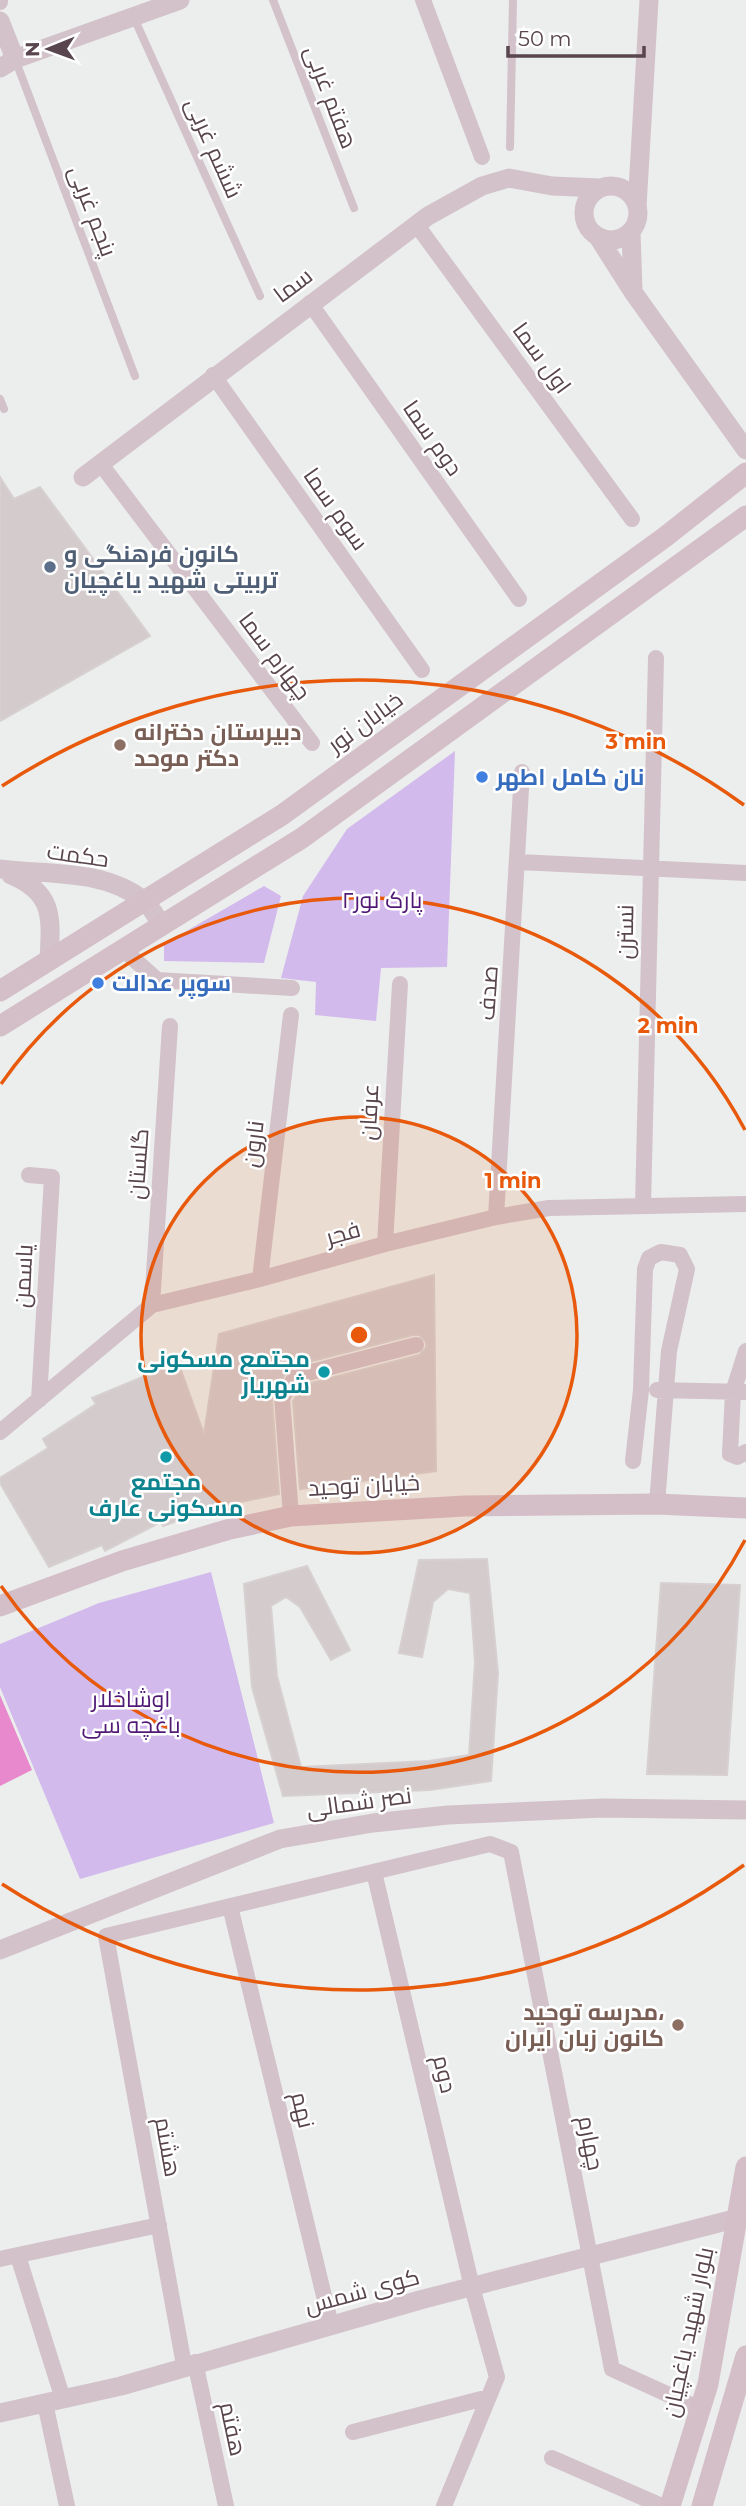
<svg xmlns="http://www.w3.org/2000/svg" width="746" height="2506" font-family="Montserrat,Cairo,sans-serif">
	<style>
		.green { fill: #d2baec }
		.water { fill: #e789cc }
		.building { fill: #d4cbcd; stroke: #d7d0d1; stroke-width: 2 }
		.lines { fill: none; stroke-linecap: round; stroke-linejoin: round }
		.service { stroke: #d3c2ca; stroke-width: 8 }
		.minor { stroke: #d3c2ca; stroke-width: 16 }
		.tertiary { stroke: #d3c2ca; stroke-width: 19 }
		.secondary { stroke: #d4bec7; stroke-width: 21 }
		.ring { fill: none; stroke: #e8590c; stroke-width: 3.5 }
		.service-dot { fill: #5c6f8a; stroke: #fff; stroke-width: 2.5 }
		.education-dot { fill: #8d6e63; stroke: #fff; stroke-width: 2.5 }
		.shop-dot { fill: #3f7fe0; stroke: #fff; stroke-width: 2.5 }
		.culture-dot { fill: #0f9aa8; stroke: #fff; stroke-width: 2.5 }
		.labels { text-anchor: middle; stroke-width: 5; stroke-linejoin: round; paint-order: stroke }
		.street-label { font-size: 23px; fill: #58454d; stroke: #fff }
		.service-label { font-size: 23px; font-weight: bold; fill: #4e5e75; stroke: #fff; text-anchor: start }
		.education-label { font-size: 23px; font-weight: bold; fill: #785e54; stroke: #fff; text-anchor: start }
		.shop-label { font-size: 23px; font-weight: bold; fill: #366cbe; stroke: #fff; text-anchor: start }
		.park-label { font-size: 23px; fill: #4f1975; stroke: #fff }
		.culture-label { font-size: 23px; font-weight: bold; fill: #0d838f; stroke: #fff; text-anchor: end }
		.centre { fill: #e8590c; stroke: #fff; stroke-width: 3.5 }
		.ring-label { font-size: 21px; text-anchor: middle; font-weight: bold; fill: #e8590c; stroke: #fff; stroke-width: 5; stroke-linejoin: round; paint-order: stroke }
	</style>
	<rect width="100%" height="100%" fill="#ebeeec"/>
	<path class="green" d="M 455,751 L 447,967 L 381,968 L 376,1021 L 315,1015 L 316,982 L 281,978 L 303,896 L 347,829 Z
		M 264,886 L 281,896 L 264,963 L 164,961 L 164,944 Z
		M 211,1572 L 274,1823 L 80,1879 L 0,1687 L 0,1644 L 99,1603 Z"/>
	<path class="water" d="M 0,1695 L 32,1770 L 0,1786 Z"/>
	<path class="building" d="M 0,477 L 14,499 L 40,487 L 150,636 L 0,721 Z
		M 434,1275 L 436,1471 L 300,1489 L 293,1401 L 303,1385 L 419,1355 L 426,1348 L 426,1342 L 419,1335 L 413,1335 L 293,1366 L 287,1370 L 272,1399 L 279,1494 L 221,1506 L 163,1526 L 161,1522 L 105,1551 L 102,1545 L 49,1567 L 0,1483 L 0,1478 L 48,1448 L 43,1439 L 96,1404 L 92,1398 L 178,1362 L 204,1434 L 219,1334 Z
		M 487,1559 L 498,1673 L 491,1781 L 430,1790 L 283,1796 L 252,1687 L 244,1584 L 307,1566 L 350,1650 L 331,1660 L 300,1607 L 286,1597 L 271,1606 L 277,1676 L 301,1767 L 429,1761 L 469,1755 L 475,1662 L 470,1593 L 448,1589 L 433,1602 L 422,1657 L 399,1653 L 419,1560 Z
		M 661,1583 L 740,1585 L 727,1775 L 647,1774 Z"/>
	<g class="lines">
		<path class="service" d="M 273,0 L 354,208
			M 134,18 L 260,296
			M 15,59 L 135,376
			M 510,147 L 513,0
			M 0,399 L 4,409"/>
		<path class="minor" d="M 423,0 L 482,157
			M 0,2 L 0,0
			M 416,224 L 632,519
			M 310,303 L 519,599
			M 213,375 L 422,670
			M 100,463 L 312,743
			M 519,862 L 746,873
			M 125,951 L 157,980 L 292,988
			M 29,1175 L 52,1177 L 39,1400
			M 643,1206 L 656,658
			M 496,1217 L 522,772
			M 385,1244 L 400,984
			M 260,1279 L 291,1015
			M 152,1305 L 170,1026
			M 746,1351 L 733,1392 L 730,1454 L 737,1457 L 746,1452
			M 657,1390 L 746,1392
			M 0,1432 L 152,1305 L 260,1279 L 385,1244 L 496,1217 L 549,1208 L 746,1204
			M 633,1461 L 641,1390 L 645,1269 L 649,1258 L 661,1252 L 680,1255 L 687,1269 L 669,1351 L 657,1504
			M 291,1516 L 282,1398 L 296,1376 L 416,1345
			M 374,1872 L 472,2287 L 497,2377 L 444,2506
			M 230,1906 L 331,2325
			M 18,2256 L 63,2399
			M 0,2259 L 159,2225
			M 195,2362 L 226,2506
			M 184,2365 L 106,1936 L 490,1844 L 511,1852 L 612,2369 L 700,2409
			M 45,2403 L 67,2506
			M 353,2432 L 489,2397
			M 552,2458 L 662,2506"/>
		<path class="tertiary" d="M 0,21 L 15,59
			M 0,68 L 15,59 L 180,0
			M584 213a27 27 0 1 1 54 0a27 27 0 1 1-54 0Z
			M 637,207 L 649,0
			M 631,232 L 633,291
			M 598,237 L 633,292 L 746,450
			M 83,477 L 428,216 L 482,186 L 509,178 L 552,186 L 599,188
			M 0,869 C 46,875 104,869 143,900 C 151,906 157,918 162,926
			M 11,875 C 55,893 51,919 49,960
			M 0,1950 L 280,1839 L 373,1823 L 448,1815 L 603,1808 L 746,1810
			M 0,2413 L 121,2386 L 420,2300 L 738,2218"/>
		<path class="secondary" d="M 0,991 L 282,815 L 665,537 L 746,473
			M 0,1026 L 302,838 L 746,516
			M 0,1606 L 122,1561 L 230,1529 L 291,1516 L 465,1506 L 657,1504 L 746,1508
			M 670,2506 L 708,2384 L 746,2167
			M 702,2506 L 746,2356"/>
	</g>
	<circle cx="359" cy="1335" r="218" fill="#e8590c" fill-opacity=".12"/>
	<g class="ring">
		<circle cx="359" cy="1335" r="218"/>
		<path d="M745 1540A437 437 0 0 1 1 1586M1 1084A437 437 0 0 1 745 1130"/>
		<path d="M744 1865A655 655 0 0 1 2 1884M2 786A655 655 0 0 1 744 805"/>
	</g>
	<circle class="service-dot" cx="50" cy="567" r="7"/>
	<g class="education-dot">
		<circle cx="120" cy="745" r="7"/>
		<circle cx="678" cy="2025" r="7"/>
	</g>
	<g class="shop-dot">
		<circle cx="482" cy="777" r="7"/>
		<circle cx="98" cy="983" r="7"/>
	</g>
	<g class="culture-dot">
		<circle cx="324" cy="1372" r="7"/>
		<circle cx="166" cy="1457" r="7"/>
	</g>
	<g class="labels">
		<g class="street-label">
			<text transform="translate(331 97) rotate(69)" y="8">هفتم غربی</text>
			<text transform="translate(214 148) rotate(66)" y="8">ششم غربی</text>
			<text transform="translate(93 211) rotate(69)" y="8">پنجم غربی</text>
			<text transform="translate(293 285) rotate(-37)" y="8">سما</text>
			<text transform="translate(542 358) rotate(54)" y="8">اول سما</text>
			<text transform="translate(433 438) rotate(55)" y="8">دوم سما</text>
			<text transform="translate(336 509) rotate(55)" y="8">سوم سما</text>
			<text transform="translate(275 656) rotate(53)" y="8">چهارم سما</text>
			<text transform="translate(365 722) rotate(-36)" y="8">خیابان نور</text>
			<text transform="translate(78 855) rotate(8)" y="8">حکمت</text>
			<text transform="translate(625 932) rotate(-89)" y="8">نسترن</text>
			<text transform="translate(488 993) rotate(-86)" y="8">صدف</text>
			<text transform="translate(369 1112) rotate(-87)" y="8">عرفان</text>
			<text transform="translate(253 1144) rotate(-83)" y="8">نارون</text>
			<text transform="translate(138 1164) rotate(-86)" y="8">گلستان</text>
			<text transform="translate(343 1233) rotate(-16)" y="8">فجر</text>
			<text transform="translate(23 1276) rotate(-87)" y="8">یاسمن</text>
			<text transform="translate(364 1485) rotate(-3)" y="8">خیابان توحید</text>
			<text transform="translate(359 1802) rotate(-8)" y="8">نصر شمالی</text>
			<text transform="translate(445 2074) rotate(77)" y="8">دوم</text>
			<text transform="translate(303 2110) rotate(77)" y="8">نهم</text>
			<text transform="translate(591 2143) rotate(79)" y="8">چهارم</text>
			<text transform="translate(168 2147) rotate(80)" y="8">هشتم</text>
			<text transform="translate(362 2291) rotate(-15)" y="8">کوی شمس</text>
			<text transform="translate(688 2332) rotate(-78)" y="8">بلوار شهید یاغچیان</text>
			<text transform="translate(233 2429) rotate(78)" y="8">هفتم</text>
		</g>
		<g class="service-label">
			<text x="64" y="562">کانون فرهنگی و<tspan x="64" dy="26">تربیتی شهید یاغچیان</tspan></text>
		</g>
		<g class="education-label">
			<text x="134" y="740">دبیرستان دخترانه<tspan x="134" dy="26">دکتر موحد</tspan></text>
			<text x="664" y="2020" text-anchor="end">مدرسه توحید،<tspan x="664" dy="26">کانون زبان ایران</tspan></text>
		</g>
		<g class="shop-label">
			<text x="496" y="785">نان کامل اطهر</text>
			<text x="112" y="991">سوپر عدالت</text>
		</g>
		<g class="park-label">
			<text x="382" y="908">پارک نور۲</text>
			<text x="131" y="1707">اوشاخلار<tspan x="131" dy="26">باغچه سی</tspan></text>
		</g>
		<g class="culture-label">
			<text x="310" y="1367">مجتمع مسکونی<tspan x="310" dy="26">شهریار</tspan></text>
			<text x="166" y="1490" text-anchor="middle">مجتمع<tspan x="166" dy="26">مسکونی عارف</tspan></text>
		</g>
	</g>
	<circle cx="359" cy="1335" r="10" class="centre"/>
	<g class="ring-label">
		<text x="636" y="749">3 min</text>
		<text x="668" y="1033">2 min</text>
		<text x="513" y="1188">1 min</text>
	</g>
	<g transform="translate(49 49) rotate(269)" stroke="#ffffff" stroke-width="5" paint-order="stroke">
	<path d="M0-5L12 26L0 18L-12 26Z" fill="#58454d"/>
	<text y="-10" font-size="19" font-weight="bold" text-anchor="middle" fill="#58454d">N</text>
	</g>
	<path d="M508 46v10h136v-10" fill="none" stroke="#58454d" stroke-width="3.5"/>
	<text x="518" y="46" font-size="21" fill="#58454d" stroke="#ffffff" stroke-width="5" paint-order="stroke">50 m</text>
</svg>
